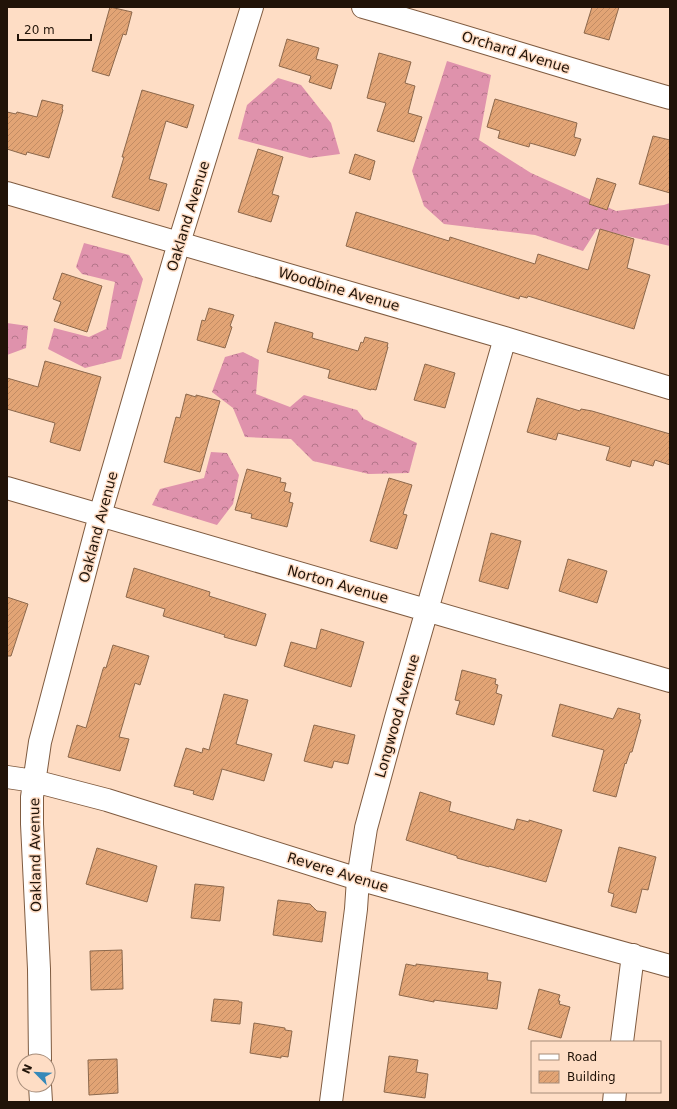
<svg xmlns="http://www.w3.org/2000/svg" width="677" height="1109" font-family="'DejaVu Sans',sans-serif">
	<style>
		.forest { fill: url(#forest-crowns) }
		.building { fill: url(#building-hatch); stroke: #8c684c }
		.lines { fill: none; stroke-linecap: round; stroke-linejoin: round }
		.street-casing { stroke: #7f5b40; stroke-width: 24 }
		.street { stroke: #fff; stroke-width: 22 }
		.labels { text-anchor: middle; stroke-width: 3; stroke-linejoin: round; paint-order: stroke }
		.street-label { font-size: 14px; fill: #211308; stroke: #feddc5 }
	</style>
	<defs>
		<pattern id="forest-crowns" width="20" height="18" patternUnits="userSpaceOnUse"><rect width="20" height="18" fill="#df92ac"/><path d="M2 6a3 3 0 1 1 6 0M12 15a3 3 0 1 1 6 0" fill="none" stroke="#b4768a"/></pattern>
		<pattern id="building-hatch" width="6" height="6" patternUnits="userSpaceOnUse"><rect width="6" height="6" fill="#e2a475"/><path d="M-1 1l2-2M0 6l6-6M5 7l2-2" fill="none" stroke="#c28c64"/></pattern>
	</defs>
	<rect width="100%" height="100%" fill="#feddc5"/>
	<path class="forest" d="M 447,61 L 491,75 L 479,140 L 531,173 L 616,211 L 664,205 L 670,203 L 670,246 L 597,229 L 583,251 L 535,235 L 444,224 L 424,206 L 412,171 Z
		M 278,78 L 301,85 L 331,123 L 340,154 L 310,158 L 238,139 L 247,105 Z
		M 84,243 L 129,255 L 143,279 L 121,359 L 85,368 L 48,349 L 54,328 L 89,337 L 106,329 L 115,282 L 82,274 L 76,267 Z
		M 7,323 L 28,326 L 26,348 L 7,355 Z
		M 243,352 L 259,360 L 256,394 L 290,407 L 304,395 L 357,410 L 364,419 L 417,443 L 409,473 L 369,474 L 313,461 L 291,439 L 245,437 L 233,408 L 212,392 L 225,357 Z
		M 211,452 L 227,453 L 239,475 L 233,504 L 217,525 L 152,505 L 160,489 L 204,478 Z"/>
	<path class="building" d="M 110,7 L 132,12 L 126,35 L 123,34 L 109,76 L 92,71 Z
		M 592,7 L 619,7 L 609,40 L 584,33 Z
		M 287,39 L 319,48 L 316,59 L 338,65 L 331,89 L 309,82 L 311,76 L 279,66 Z
		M 379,53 L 411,62 L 405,83 L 415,86 L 408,113 L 422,117 L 414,142 L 377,131 L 386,103 L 367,98 Z
		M 142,90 L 194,105 L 187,128 L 166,121 L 149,179 L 167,184 L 159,211 L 112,197 L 124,157 L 122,157 Z
		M 495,99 L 577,123 L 574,137 L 581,139 L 575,156 L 530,143 L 529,147 L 498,138 L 500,131 L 487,127 Z
		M 42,100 L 63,105 L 62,109 L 63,110 L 49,158 L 27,152 L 26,155 L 7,149 L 7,112 L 16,114 L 17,112 L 37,117 Z
		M 653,136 L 670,140 L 670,193 L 639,184 Z
		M 258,149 L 283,157 L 272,194 L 279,196 L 271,222 L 238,212 Z
		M 355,154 L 375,161 L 370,180 L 349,173 Z
		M 597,178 L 616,184 L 607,210 L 589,204 Z
		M 356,212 L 449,241 L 450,237 L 535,264 L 538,254 L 588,270 L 600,229 L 634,239 L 627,268 L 650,275 L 634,329 L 528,296 L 527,298 L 520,296 L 519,299 L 346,246 Z
		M 62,273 L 102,286 L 87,332 L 54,321 L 61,302 L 53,299 Z
		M 209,308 L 234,315 L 230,326 L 232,327 L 225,348 L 197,340 L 202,320 L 205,321 Z
		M 275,322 L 313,333 L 312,338 L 358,351 L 361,342 L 363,343 L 365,337 L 388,343 L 387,347 L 388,347 L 376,390 L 371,389 L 371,390 L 328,378 L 330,370 L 267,352 Z
		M 45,361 L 101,377 L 80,451 L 50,442 L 55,423 L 7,409 L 7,378 L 38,387 Z
		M 425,364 L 455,373 L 445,408 L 414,400 Z
		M 186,394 L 196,397 L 196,395 L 220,401 L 200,472 L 164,462 L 176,417 L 180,418 Z
		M 537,398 L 580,411 L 581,409 L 592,411 L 670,434 L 670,465 L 655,460 L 653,466 L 632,460 L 630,467 L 606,460 L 610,447 L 558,433 L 556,440 L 527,432 Z
		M 247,469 L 281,478 L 280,482 L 286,483 L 284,491 L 291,493 L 289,502 L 293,503 L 287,527 L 251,518 L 252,514 L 235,510 Z
		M 389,478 L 412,485 L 403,514 L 407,515 L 397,549 L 370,541 Z
		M 491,533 L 521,541 L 508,589 L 479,581 Z
		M 568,559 L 607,571 L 597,603 L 559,591 Z
		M 134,568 L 210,592 L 209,596 L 266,614 L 256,646 L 224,637 L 225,635 L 163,616 L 165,609 L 126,597 Z
		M 7,597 L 28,604 L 11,656 L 7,656 Z
		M 321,629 L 364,642 L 351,687 L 284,666 L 291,642 L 316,649 Z
		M 113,645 L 149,656 L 140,685 L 135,683 L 119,737 L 129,739 L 120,771 L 68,757 L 77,725 L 86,728 L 103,669 L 104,667 L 106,668 Z
		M 462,670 L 496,679 L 495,684 L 498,685 L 496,693 L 502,695 L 494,725 L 456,714 L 460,701 L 455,700 Z
		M 224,694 L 248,700 L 236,744 L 272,754 L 264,781 L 222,769 L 213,800 L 193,794 L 194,791 L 174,786 L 186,748 L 202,753 L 203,748 L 209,750 Z
		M 560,704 L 613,719 L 618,708 L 640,714 L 639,719 L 641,720 L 632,752 L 630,752 L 626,764 L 625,763 L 616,797 L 593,791 L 604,750 L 552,736 Z
		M 314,725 L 355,735 L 348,764 L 334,761 L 332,768 L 304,761 Z
		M 420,792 L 451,802 L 449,811 L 514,830 L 517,819 L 529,822 L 529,820 L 562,830 L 546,882 L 489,866 L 489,867 L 457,858 L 457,856 L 406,840 Z
		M 619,847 L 656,857 L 648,890 L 642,889 L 636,913 L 611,906 L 614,894 L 608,892 Z
		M 97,848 L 157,866 L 147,902 L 86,884 Z
		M 195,884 L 224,887 L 220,921 L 191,918 Z
		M 278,900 L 310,904 L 317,911 L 326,912 L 322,942 L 273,935 Z
		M 122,950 L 123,989 L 91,990 L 90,951 Z
		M 406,964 L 416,966 L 416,964 L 488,973 L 487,980 L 501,982 L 497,1009 L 434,1000 L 434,1002 L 399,995 Z
		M 539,989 L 560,995 L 558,1001 L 560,1001 L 559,1004 L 570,1007 L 561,1038 L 528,1029 Z
		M 214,999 L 239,1001 L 239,1002 L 242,1002 L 240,1024 L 211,1021 Z
		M 254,1023 L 285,1028 L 285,1030 L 292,1031 L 288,1057 L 281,1056 L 281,1058 L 250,1053 Z
		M 389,1056 L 418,1060 L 416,1072 L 428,1074 L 425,1098 L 384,1092 Z
		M 117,1059 L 118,1093 L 89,1095 L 88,1060 Z"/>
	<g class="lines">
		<g class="street-casing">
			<path id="street" d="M 363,7 C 466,36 567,69 670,98
				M 7,193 L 505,338 L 670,388
				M 7,488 L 670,681
				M 7,777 L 34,781 L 107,800 L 358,879 L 670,966
				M 622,1042 L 633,955
				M 40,1061 L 39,969 L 32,824 L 32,797 L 40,742 L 100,515 L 179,243 L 252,7
				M 40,1085 L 41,1102
				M 331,1102 L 356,909 L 358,879 L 366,828 L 396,718 L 505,338
				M 614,1102 L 615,1092"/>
		</g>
		<use href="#street" class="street"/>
	</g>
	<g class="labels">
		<g class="street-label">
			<text transform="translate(516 52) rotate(17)" y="5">Orchard Avenue</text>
			<text transform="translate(188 216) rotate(-73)" y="5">Oakland Avenue</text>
			<text transform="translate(339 289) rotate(16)" y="5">Woodbine Avenue</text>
			<text transform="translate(98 527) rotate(-75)" y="5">Oakland Avenue</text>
			<text transform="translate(338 584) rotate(16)" y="5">Norton Avenue</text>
			<text transform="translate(397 716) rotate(-74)" y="5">Longwood Avenue</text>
			<text transform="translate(35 855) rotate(-91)" y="5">Oakland Avenue</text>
			<text transform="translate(338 872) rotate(17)" y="5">Revere Avenue</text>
		</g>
	</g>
	<rect width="677" height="1109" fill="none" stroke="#211308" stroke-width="16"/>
	<rect x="531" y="1041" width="130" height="52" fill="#feddc5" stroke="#a68c79"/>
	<rect x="539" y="1054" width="20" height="6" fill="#ffffff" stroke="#a68c79"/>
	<text x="567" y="1061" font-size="12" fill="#211308">Road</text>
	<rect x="539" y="1071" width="20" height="12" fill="url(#building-hatch)" stroke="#a68c79"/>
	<text x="567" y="1081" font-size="12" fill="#211308">Building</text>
	<g transform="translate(36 1073) rotate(294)"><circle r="19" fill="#feddc5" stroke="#a68c79"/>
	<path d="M0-3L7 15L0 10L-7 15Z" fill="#3689b9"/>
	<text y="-6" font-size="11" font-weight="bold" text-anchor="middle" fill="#211308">N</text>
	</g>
	<path d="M18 34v6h73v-6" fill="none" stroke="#211308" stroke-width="2"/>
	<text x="24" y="34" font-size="12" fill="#211308" stroke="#feddc5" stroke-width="3" paint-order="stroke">20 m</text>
</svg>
